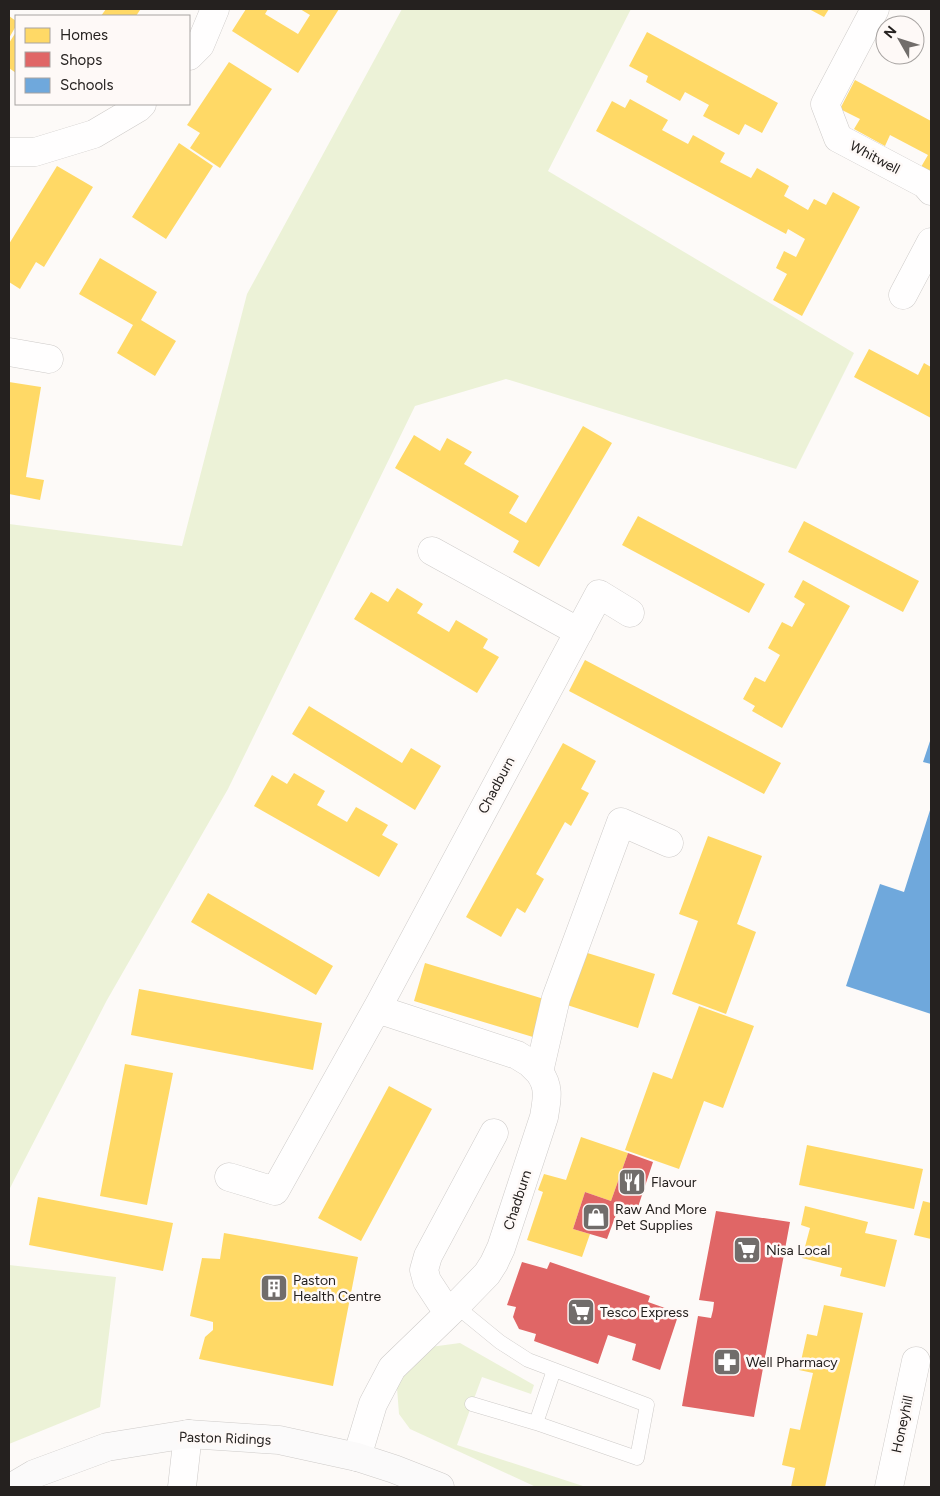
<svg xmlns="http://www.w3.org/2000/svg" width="940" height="1496" font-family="Figtree,sans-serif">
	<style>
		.green { fill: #ecf2d7 }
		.homes { fill: #ffd966 }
		.shops { fill: #e06666 }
		.schools { fill: #6fa8dc }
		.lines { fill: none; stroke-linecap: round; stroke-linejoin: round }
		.lane-casing { stroke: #cecbc9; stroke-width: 15 }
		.street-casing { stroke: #cecbc9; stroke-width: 29 }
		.secondary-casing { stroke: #cecbc9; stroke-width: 29 }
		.lane { stroke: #fffefe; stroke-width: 14 }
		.street { stroke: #fffefe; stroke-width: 28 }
		.secondary { stroke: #fbfafa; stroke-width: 28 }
		.labels { text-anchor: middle; stroke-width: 5; stroke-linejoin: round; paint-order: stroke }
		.street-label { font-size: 14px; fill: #25211f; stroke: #fef9f7 }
		.poi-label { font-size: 14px; fill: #25211f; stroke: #fef9f7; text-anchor: start }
	</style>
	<rect width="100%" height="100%" fill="#fdfaf8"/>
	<path class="green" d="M 402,9 L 631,9 L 548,171 L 854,353 L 796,469 L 506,379 L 415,406 L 228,789 L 107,1000 L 9,1190 L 9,524 L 182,546 L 247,294 Z
		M 9,1265 L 116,1277 L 100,1407 L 9,1444 Z
		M 460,1343 L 534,1385 L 531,1394 L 482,1377 L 457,1445 L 586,1487 L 536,1487 L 410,1429 L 399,1414 L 397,1388 L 403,1367 L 423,1348 Z"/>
	<path class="homes" d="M 106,9 L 138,9 L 140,10 L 136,16 L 101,16 Z
		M 246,9 L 268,9 L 265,14 L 298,34 L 310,15 L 300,9 L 339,9 L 298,73 L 232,31 Z
		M 809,9 L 829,9 L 824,17 Z
		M 9,16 L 16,21 L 16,26 L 9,38 Z
		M 16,32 L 16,73 L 9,68 L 9,43 Z
		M 647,32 L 778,103 L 762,133 L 745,124 L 739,135 L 703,116 L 709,105 L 685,92 L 680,101 L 646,82 L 648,76 L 629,66 Z
		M 229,62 L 272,89 L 220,168 L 190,148 L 200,133 L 187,125 Z
		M 855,80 L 931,121 L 931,172 L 921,167 L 928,155 L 890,135 L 885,146 L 854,129 L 860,119 L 840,109 Z
		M 630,99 L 668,120 L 662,130 L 688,144 L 693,135 L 725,153 L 720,162 L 751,178 L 757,168 L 789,186 L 784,196 L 808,210 L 814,199 L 826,205 L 833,192 L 860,207 L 802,316 L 773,300 L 787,274 L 776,268 L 784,251 L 796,257 L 805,239 L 788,229 L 786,234 L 596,131 L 612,101 L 625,108 Z
		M 179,143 L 213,166 L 166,239 L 132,217 Z
		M 57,166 L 93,187 L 44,267 L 36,262 L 20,289 L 9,282 L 9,244 Z
		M 100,258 L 157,292 L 141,320 L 176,341 L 155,376 L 117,353 L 133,325 L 79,294 Z
		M 869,349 L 918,375 L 924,363 L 931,367 L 931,418 L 854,377 Z
		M 9,382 L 41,387 L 26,477 L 44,480 L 40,500 L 9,494 Z
		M 583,426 L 612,443 L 539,567 L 513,552 L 519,541 L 395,468 L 414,435 L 440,451 L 447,438 L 472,452 L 464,464 L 519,496 L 509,513 L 526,523 Z
		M 638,516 L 765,584 L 749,613 L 622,545 Z
		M 804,521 L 919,581 L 903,612 L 788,552 Z
		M 803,580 L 850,606 L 782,728 L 752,711 L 755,706 L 743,699 L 755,677 L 765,682 L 780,655 L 768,648 L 782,622 L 792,627 L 805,604 L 794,597 Z
		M 397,588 L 423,604 L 417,613 L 449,632 L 456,620 L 488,639 L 483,648 L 499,657 L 477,693 L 354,619 L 371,592 L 388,602 Z
		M 585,660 L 781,763 L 764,794 L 569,691 Z
		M 309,706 L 402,763 L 411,748 L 441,766 L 415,810 L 292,734 Z
		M 563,743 L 596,761 L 581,789 L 589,793 L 571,826 L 565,822 L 536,874 L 544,879 L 525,913 L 517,908 L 501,937 L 466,917 Z
		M 294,773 L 325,791 L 317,805 L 347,822 L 356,807 L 388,825 L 382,835 L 398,844 L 379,877 L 254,806 L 272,775 L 287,784 Z
		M 708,836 L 762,856 L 737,924 L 756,932 L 726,1014 L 672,994 L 698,921 L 679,914 Z
		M 208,893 L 333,966 L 316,995 L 191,922 Z
		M 581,951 L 655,974 L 638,1028 L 564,1004 Z
		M 425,963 L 544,999 L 533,1037 L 414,1001 Z
		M 139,989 L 322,1023 L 313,1070 L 131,1035 Z
		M 699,1006 L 754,1026 L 723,1108 L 704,1101 L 679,1169 L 625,1150 L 653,1072 L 672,1079 Z
		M 125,1064 L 173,1073 L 147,1205 L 100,1196 Z
		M 389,1086 L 432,1109 L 361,1241 L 318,1218 Z
		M 581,1137 L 628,1153 L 611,1201 L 585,1192 L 573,1229 L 590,1234 L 582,1257 L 527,1240 L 543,1192 L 538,1190 L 544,1174 L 566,1180 Z
		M 807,1145 L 923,1169 L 914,1209 L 799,1185 Z
		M 38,1197 L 173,1223 L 163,1271 L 29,1245 Z
		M 923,1201 L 931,1203 L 931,1239 L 914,1235 Z
		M 805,1206 L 868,1222 L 865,1233 L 897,1240 L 885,1287 L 840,1276 L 842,1268 L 802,1258 L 810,1228 L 801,1225 Z
		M 224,1233 L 358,1257 L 333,1386 L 199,1359 L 205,1337 L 213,1330 L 213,1322 L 190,1316 L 202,1258 L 220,1259 Z
		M 824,1305 L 863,1313 L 825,1487 L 791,1487 L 795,1468 L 782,1465 L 790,1428 L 800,1430 L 813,1373 L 799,1370 L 807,1334 L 817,1336 Z"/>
	<path class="shops" d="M 628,1153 L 653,1162 L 637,1210 L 620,1204 L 607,1239 L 573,1229 L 585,1192 L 611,1201 Z
		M 716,1211 L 790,1222 L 754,1417 L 682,1406 L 698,1316 L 711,1318 L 713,1310 L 714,1302 L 699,1300 Z
		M 522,1262 L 547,1269 L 550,1262 L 650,1296 L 648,1302 L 679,1313 L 660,1370 L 632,1360 L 636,1344 L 608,1335 L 598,1364 L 534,1341 L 536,1334 L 519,1329 L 513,1317 L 516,1307 L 507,1305 Z"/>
	<path class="schools" d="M 931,738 L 931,764 L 923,762 Z
		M 931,807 L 931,1014 L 846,986 L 880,884 L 904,892 Z"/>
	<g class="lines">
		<g class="lane-casing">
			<path id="lane" d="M 456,1306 L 500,1342 L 528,1360 L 647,1405 L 637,1458 L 536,1423 L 554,1370
				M 472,1404 L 536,1423"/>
		</g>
		<g class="street-casing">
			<path id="street" d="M 875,9 L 825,104 L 838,138 L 925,184 L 931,191
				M 189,56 L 200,45 L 215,9
				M 9,152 L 35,152 L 94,134 L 138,108 L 142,104
				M 903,295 L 931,242
				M 9,352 L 49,359
				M 432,551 L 579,632
				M 377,1009 L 517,1055 L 530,1063 L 539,1072
				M 229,1177 L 275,1191 L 380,1003 L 599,594 L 630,613
				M 448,1313 L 427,1281 L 424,1270 L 428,1256 L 494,1133
				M 357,1457 L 373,1404 L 392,1368 L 453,1309 L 487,1274 L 494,1263 L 501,1248 L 544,1117 C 547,1099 550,1087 539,1072 L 556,998 L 621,822 L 669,843
				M 182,1487 L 188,1434
				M 889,1487 L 916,1361"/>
		</g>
		<g class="secondary-casing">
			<path id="secondary" d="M 12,1487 L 34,1474 L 107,1447 L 188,1434 L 279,1440 L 357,1457 L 394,1469 L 440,1487"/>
		</g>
		<use href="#lane" class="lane"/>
		<use href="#street" class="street"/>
		<use href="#secondary" class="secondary"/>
	</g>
	<defs>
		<g id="restaurant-square" transform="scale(1.4375)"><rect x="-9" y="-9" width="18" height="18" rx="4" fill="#716d6b" stroke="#fef9f7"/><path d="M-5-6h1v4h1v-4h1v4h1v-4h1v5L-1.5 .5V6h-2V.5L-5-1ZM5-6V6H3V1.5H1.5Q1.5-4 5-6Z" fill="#fff"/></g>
		<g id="shop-square" transform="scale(1.4375)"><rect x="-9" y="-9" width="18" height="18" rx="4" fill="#716d6b" stroke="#fef9f7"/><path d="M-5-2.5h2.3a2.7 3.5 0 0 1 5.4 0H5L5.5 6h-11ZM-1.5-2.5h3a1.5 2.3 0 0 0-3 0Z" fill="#fff"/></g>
		<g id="supermarket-square" transform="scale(1.4375)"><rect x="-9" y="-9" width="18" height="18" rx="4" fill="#716d6b" stroke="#fef9f7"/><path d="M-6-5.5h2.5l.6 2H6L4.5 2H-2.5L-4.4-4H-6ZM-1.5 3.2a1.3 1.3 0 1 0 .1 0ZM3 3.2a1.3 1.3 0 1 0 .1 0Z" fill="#fff"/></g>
		<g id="building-square" transform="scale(1.4375)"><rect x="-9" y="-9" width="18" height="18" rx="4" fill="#716d6b" stroke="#fef9f7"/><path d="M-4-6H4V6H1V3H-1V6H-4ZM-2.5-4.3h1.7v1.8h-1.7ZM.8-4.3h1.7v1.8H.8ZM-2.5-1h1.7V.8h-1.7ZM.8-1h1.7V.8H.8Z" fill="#fff"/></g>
		<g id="pharmacy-square" transform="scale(1.4375)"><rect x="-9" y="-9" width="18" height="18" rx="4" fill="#716d6b" stroke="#fef9f7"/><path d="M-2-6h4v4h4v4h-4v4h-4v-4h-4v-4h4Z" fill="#fff"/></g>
	</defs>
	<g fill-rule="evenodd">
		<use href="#restaurant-square" x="632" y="1182"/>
		<use href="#shop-square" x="596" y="1217"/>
		<use href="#supermarket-square" x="747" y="1250"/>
		<use href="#building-square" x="274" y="1288"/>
		<use href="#supermarket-square" x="581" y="1312"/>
		<use href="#pharmacy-square" x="727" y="1362"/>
	</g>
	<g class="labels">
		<g class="street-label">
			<text transform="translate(875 157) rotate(28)" y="5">Whitwell</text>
			<text transform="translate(496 785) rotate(-62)" y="5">Chadburn</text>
			<text transform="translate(517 1200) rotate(-72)" y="5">Chadburn</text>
			<text transform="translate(902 1424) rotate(-78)" y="5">Honeyhill</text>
			<text transform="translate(225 1438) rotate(2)" y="5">Paston Ridings</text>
		</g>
		<g class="poi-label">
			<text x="651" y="1187">Flavour</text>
			<text x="615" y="1214">Raw And More<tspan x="615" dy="16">Pet Supplies</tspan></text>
			<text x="766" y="1255">Nisa Local</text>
			<text x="293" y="1285">Paston<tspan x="293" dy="16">Health Centre</tspan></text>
			<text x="600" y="1317">Tesco Express</text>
			<text x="746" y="1367">Well Pharmacy</text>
		</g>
	</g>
	<rect width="940" height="1496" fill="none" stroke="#25211f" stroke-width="20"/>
	<rect x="15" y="15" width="175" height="90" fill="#fef9f7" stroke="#a7a3a1"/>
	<rect x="25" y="28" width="25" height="15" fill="#ffd966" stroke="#a7a3a1"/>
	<text x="60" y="40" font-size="15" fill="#25211f">Homes</text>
	<rect x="25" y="52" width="25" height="15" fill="#e06666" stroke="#a7a3a1"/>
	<text x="60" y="65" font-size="15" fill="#25211f">Shops</text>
	<rect x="25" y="78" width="25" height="15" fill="#6fa8dc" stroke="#a7a3a1"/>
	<text x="60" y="90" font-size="15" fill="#25211f">Schools</text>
	<g transform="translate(900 40) rotate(309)"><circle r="24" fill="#fef9f7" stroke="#a7a3a1"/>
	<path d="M0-4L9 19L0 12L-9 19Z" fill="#716d6b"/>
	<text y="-8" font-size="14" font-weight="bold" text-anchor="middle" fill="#25211f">N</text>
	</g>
</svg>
